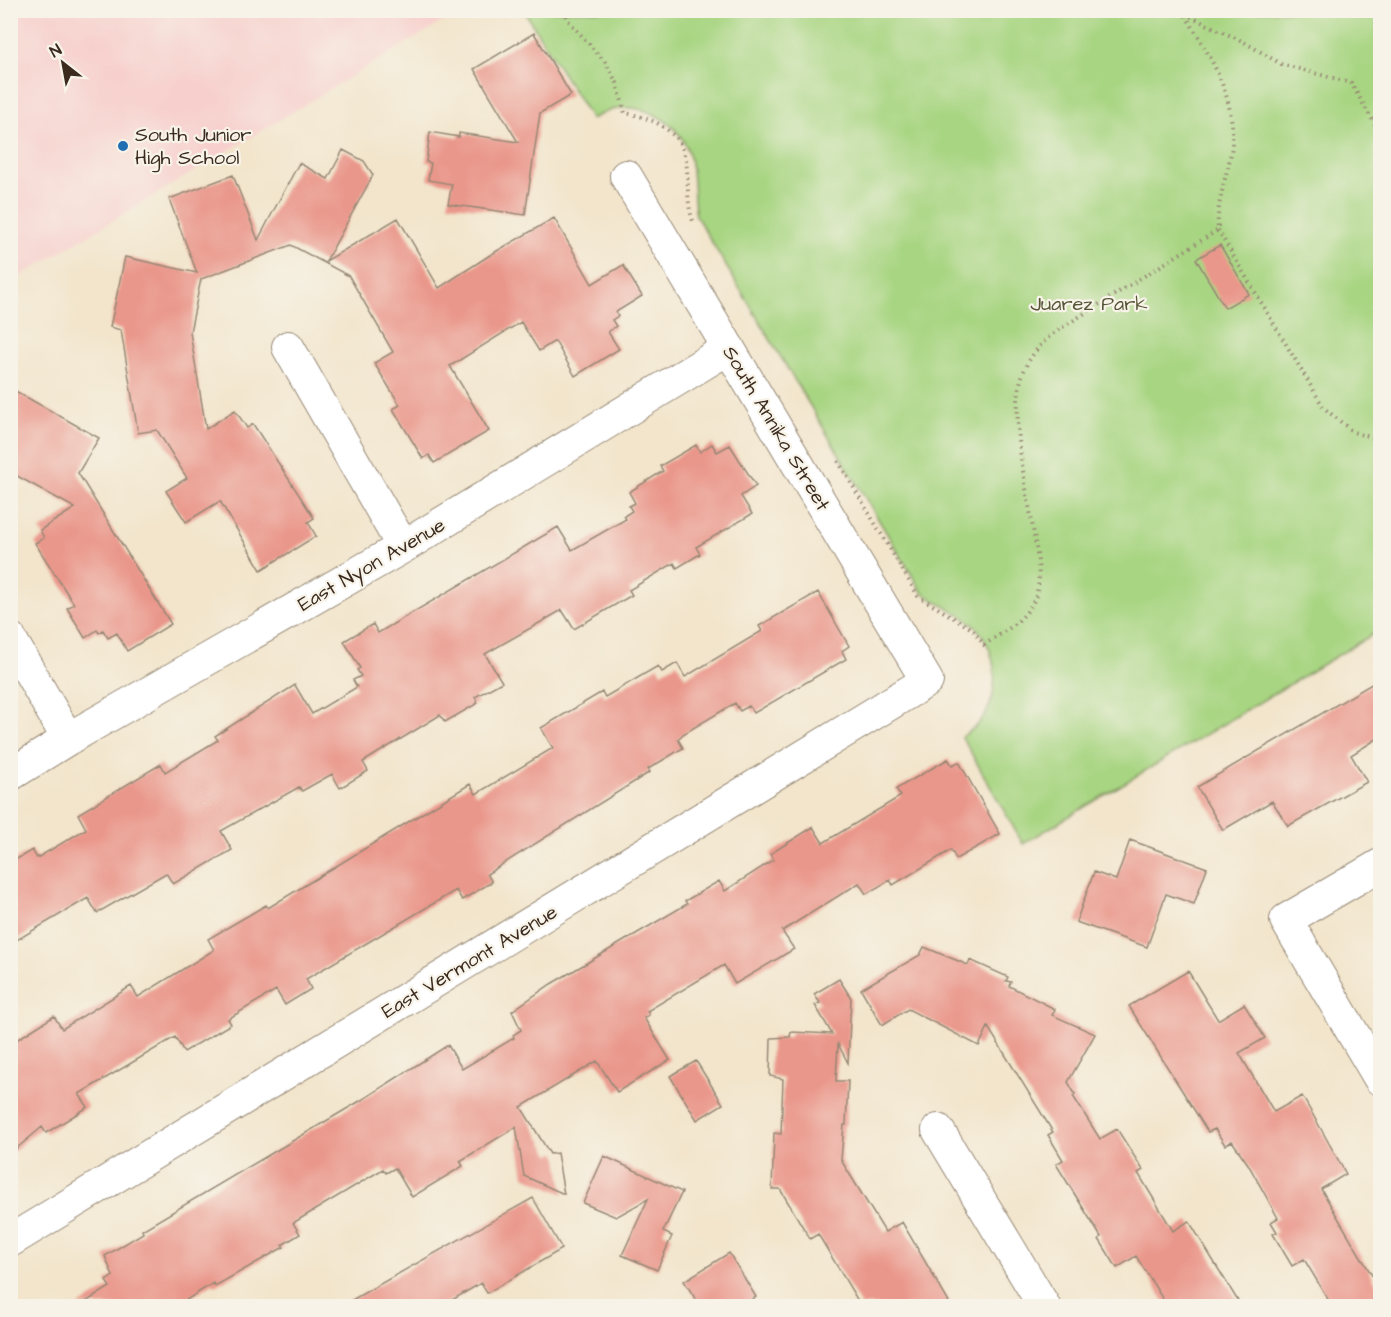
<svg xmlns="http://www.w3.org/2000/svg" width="1391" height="1317" font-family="'Architects Daughter',sans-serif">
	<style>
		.built { fill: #f7d0cd }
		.green { fill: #a8d582; stroke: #728050; stroke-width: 1.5 }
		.building { fill: #ea978b }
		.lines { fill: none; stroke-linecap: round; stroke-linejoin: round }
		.minor-casing { stroke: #968875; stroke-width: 34 }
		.path { stroke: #968875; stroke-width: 4; stroke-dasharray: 1.5 4.5; stroke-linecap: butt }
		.minor { stroke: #fff; stroke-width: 32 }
		.poi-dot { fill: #1f6fb2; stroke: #f7f3e8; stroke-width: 2 }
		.labels { text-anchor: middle; stroke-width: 4.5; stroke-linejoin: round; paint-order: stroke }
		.poi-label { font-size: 20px; fill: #3b2a1e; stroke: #f7f3e8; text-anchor: start }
		.park-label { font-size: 20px; fill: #565537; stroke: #f7f3e8 }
		.street-label { font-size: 20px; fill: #3b2a1e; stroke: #f7f3e8 }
	</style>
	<rect width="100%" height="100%" fill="#f7f3e8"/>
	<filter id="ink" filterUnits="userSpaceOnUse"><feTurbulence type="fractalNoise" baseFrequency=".0167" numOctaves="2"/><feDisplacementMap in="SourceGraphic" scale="12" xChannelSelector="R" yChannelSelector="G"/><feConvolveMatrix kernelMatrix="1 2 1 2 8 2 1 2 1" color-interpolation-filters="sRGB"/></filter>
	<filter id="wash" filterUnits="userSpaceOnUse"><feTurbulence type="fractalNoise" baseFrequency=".008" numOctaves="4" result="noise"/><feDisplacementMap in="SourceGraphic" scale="24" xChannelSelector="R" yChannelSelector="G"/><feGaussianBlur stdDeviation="1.35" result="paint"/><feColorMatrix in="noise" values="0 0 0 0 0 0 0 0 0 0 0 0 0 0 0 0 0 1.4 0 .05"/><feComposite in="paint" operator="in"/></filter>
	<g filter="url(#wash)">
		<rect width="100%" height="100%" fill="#f2e5cc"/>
		<path class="built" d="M 11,10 L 460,10 L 460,11 L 11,282 Z"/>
		<path class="green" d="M 524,11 L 1380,11 L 1380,630 L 1023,844 L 962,737 C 967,733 975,728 980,722 C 1000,697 999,657 979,631 C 966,614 939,606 922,592 L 696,216 C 692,195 695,171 688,151 C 678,122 642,101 612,110 C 605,112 598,116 591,119 Z"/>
		<g id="blocks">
			<path class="building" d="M 534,33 L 571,95 L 540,113 L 525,215 L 448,204 L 452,184 L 428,180 L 431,163 L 426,162 L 430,132 L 459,137 L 459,133 L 518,142 L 474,69 Z
				M 343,150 L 364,161 L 373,175 L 326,261 L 398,218 L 439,288 L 490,255 L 554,218 L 592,284 L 623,265 L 642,296 L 616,312 L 618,316 L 612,320 L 616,326 L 608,332 L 619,349 L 575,376 L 555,341 L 539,351 L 521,322 L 450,366 L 489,431 L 434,463 L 429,455 L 423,459 L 393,409 L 400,405 L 374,363 L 393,352 L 349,276 L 291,245 L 201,279 L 190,332 L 206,429 L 235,410 L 247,428 L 253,424 L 314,518 L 308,522 L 316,536 L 261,570 L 220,501 L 186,522 L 166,491 L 187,478 L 157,430 L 138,433 L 121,330 L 110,327 L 125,257 L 197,273 L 169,199 L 233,175 L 258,240 L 299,163 L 328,179 Z
				M 1220,245 L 1249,294 L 1225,308 L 1196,259 Z
				M 10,388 L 99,438 L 78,473 L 171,624 L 127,651 L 117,633 L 108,638 L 103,630 L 99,633 L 97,630 L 85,638 L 67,608 L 74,604 L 35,543 L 44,538 L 40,530 L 75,508 L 10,472 Z
				M 712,444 L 717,452 L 730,445 L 756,486 L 741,496 L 752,514 L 696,547 L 700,554 L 677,568 L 674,563 L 629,590 L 632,595 L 574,629 L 562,610 L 485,654 L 502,682 L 475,697 L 478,703 L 445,722 L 440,715 L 363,762 L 368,771 L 340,788 L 332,774 L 302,791 L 299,787 L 221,831 L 232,850 L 173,884 L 166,873 L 97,913 L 88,898 L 10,944 L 10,863 L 32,850 L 37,858 L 86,829 L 78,814 L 161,764 L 165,772 L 218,740 L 215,736 L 295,685 L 312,714 L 357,687 L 353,680 L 361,676 L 357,670 L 360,668 L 344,641 L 373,624 L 378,633 L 558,527 L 572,550 L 626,519 L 624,516 L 632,511 L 629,506 L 635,503 L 629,492 L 663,471 L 660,466 L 696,445 L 700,452 Z
				M 818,592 L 849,646 L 842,651 L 846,659 L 754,713 L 749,706 L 740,711 L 735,703 L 683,734 L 678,739 L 683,748 L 648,769 L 650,772 L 487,874 L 492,882 L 462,900 L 456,890 L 306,979 L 311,989 L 285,1005 L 276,990 L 228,1019 L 231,1024 L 184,1052 L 175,1037 L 79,1094 L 88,1107 L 46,1133 L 42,1127 L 10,1154 L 10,1044 L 54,1016 L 62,1029 L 131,986 L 138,997 L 214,950 L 208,939 L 266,905 L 268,908 L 470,784 L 476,794 L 553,748 L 541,728 L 602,692 L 605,697 L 658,666 L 662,672 L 677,663 L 685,677 L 762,631 L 759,626 Z
				M 1380,679 L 1380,737 L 1351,755 L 1367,782 L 1288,826 L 1272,801 L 1223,830 L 1197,787 Z
				M 948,759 L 952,765 L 959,762 L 1000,834 L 956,859 L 951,850 L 893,885 L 890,880 L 866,894 L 859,883 L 782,931 L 794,949 L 735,984 L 724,965 L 647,1011 L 649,1015 L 644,1018 L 670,1060 L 617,1092 L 597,1061 L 521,1107 L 550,1154 L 557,1153 L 564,1194 L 524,1176 L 516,1127 L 460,1161 L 463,1166 L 412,1197 L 395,1168 L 386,1173 L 383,1169 L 293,1223 L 300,1234 L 282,1245 L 284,1247 L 215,1286 L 213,1283 L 177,1306 L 79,1306 L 110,1287 L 106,1281 L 113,1276 L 105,1256 L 143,1233 L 142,1230 L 365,1098 L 448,1045 L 462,1069 L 514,1038 L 513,1035 L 521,1030 L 512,1011 L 551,984 L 687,904 L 685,901 L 719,881 L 725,891 L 773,860 L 770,854 L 813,827 L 823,843 L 901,796 L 896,789 Z
				M 1130,840 L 1207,868 L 1194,904 L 1166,894 L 1147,947 L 1076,922 L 1094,872 L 1116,880 Z
				M 924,947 L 968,965 L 970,960 L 1008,977 L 1006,981 L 1011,982 L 1009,986 L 1055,1009 L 1052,1015 L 1095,1034 L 1068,1082 L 1075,1094 L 1073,1096 L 1100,1139 L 1117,1129 L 1143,1170 L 1138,1173 L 1173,1231 L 1189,1221 L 1241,1306 L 1167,1306 L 1136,1256 L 1117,1268 L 1099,1239 L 1101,1237 L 1056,1164 L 1063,1160 L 1048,1135 L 1053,1132 L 988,1027 L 979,1046 L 908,1009 L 882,1025 L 861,989 L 920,955 Z
				M 1188,971 L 1218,1020 L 1244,1004 L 1265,1038 L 1239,1053 L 1274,1112 L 1302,1096 L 1321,1129 L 1346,1174 L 1321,1189 L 1380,1289 L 1380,1306 L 1332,1306 L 1304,1259 L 1292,1266 L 1273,1234 L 1277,1232 L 1271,1222 L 1278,1218 L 1248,1164 L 1232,1141 L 1225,1145 L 1215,1129 L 1208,1132 L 1129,1006 Z
				M 839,979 L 851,998 L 848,1063 L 838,1044 L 836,1081 L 848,1081 L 846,1125 L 844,1125 L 841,1160 L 885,1232 L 902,1222 L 951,1306 L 861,1306 L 818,1234 L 810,1239 L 780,1189 L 772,1189 L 774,1133 L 781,1134 L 783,1079 L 770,1076 L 771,1038 L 790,1037 L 791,1032 L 832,1034 L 815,1005 L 820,1003 L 814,994 Z
				M 696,1061 L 723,1104 L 697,1120 L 670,1076 Z
				M 604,1156 L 682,1192 L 663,1232 L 672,1236 L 657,1270 L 622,1255 L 648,1199 L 616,1217 L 583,1203 Z
				M 533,1198 L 562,1249 L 487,1293 L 481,1283 L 442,1306 L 341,1306 Z
				M 729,1253 L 756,1297 L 741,1306 L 700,1306 L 684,1281 Z"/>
		</g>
	</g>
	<g filter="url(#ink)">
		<use href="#blocks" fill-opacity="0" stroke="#968875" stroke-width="1.5"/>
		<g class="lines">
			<g class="minor-casing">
				<path id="minor" d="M 288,347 L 403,547
					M 10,638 L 68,739
					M 10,775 L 68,739 L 403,547 L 729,348
					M 1380,865 L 1286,920 L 1380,1079
					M 938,1130 L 1044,1306
					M 10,1241 L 927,681 L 626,176"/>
			</g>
			<path class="path" d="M 564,10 L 567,19 L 605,62 L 617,83 L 625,113 C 651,117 682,131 686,161 C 689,182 686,201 693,221
				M 1185,14 L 1244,42 L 1281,64 L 1351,83 L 1380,133
				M 1218,230 L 1324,408 L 1353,432 L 1380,440
				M 838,461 L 918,596 L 972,629 L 984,645 C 1002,633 1021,623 1032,604 C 1043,586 1038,560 1035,541 C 1028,494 1013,436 1019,390 C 1022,365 1038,344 1058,330 L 1218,230 C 1216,204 1226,179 1231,153 C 1239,99 1209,54 1182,10"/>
			<use href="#minor" class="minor"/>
		</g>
	</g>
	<circle class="poi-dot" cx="123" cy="146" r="6"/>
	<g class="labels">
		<g class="poi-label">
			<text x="135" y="141">South Junior<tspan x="135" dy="23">High School</tspan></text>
		</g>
		<g class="park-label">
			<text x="1089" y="310">Juarez Park</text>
		</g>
		<g class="street-label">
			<text transform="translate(777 428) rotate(59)" y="7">South Annika Street</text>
			<text transform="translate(371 564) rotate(-30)" y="7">East Nyon Avenue</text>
			<text transform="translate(469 961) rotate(-31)" y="7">East Vermont Avenue</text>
		</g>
	</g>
	<rect width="1391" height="1317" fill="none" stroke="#f7f3e8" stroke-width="36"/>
	<g transform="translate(63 63) rotate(329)" stroke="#f7f3e8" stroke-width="4.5" paint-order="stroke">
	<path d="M0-4.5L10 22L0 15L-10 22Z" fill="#3b2a1e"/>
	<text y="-9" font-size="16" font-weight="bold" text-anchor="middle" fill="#3b2a1e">N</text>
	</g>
</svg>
